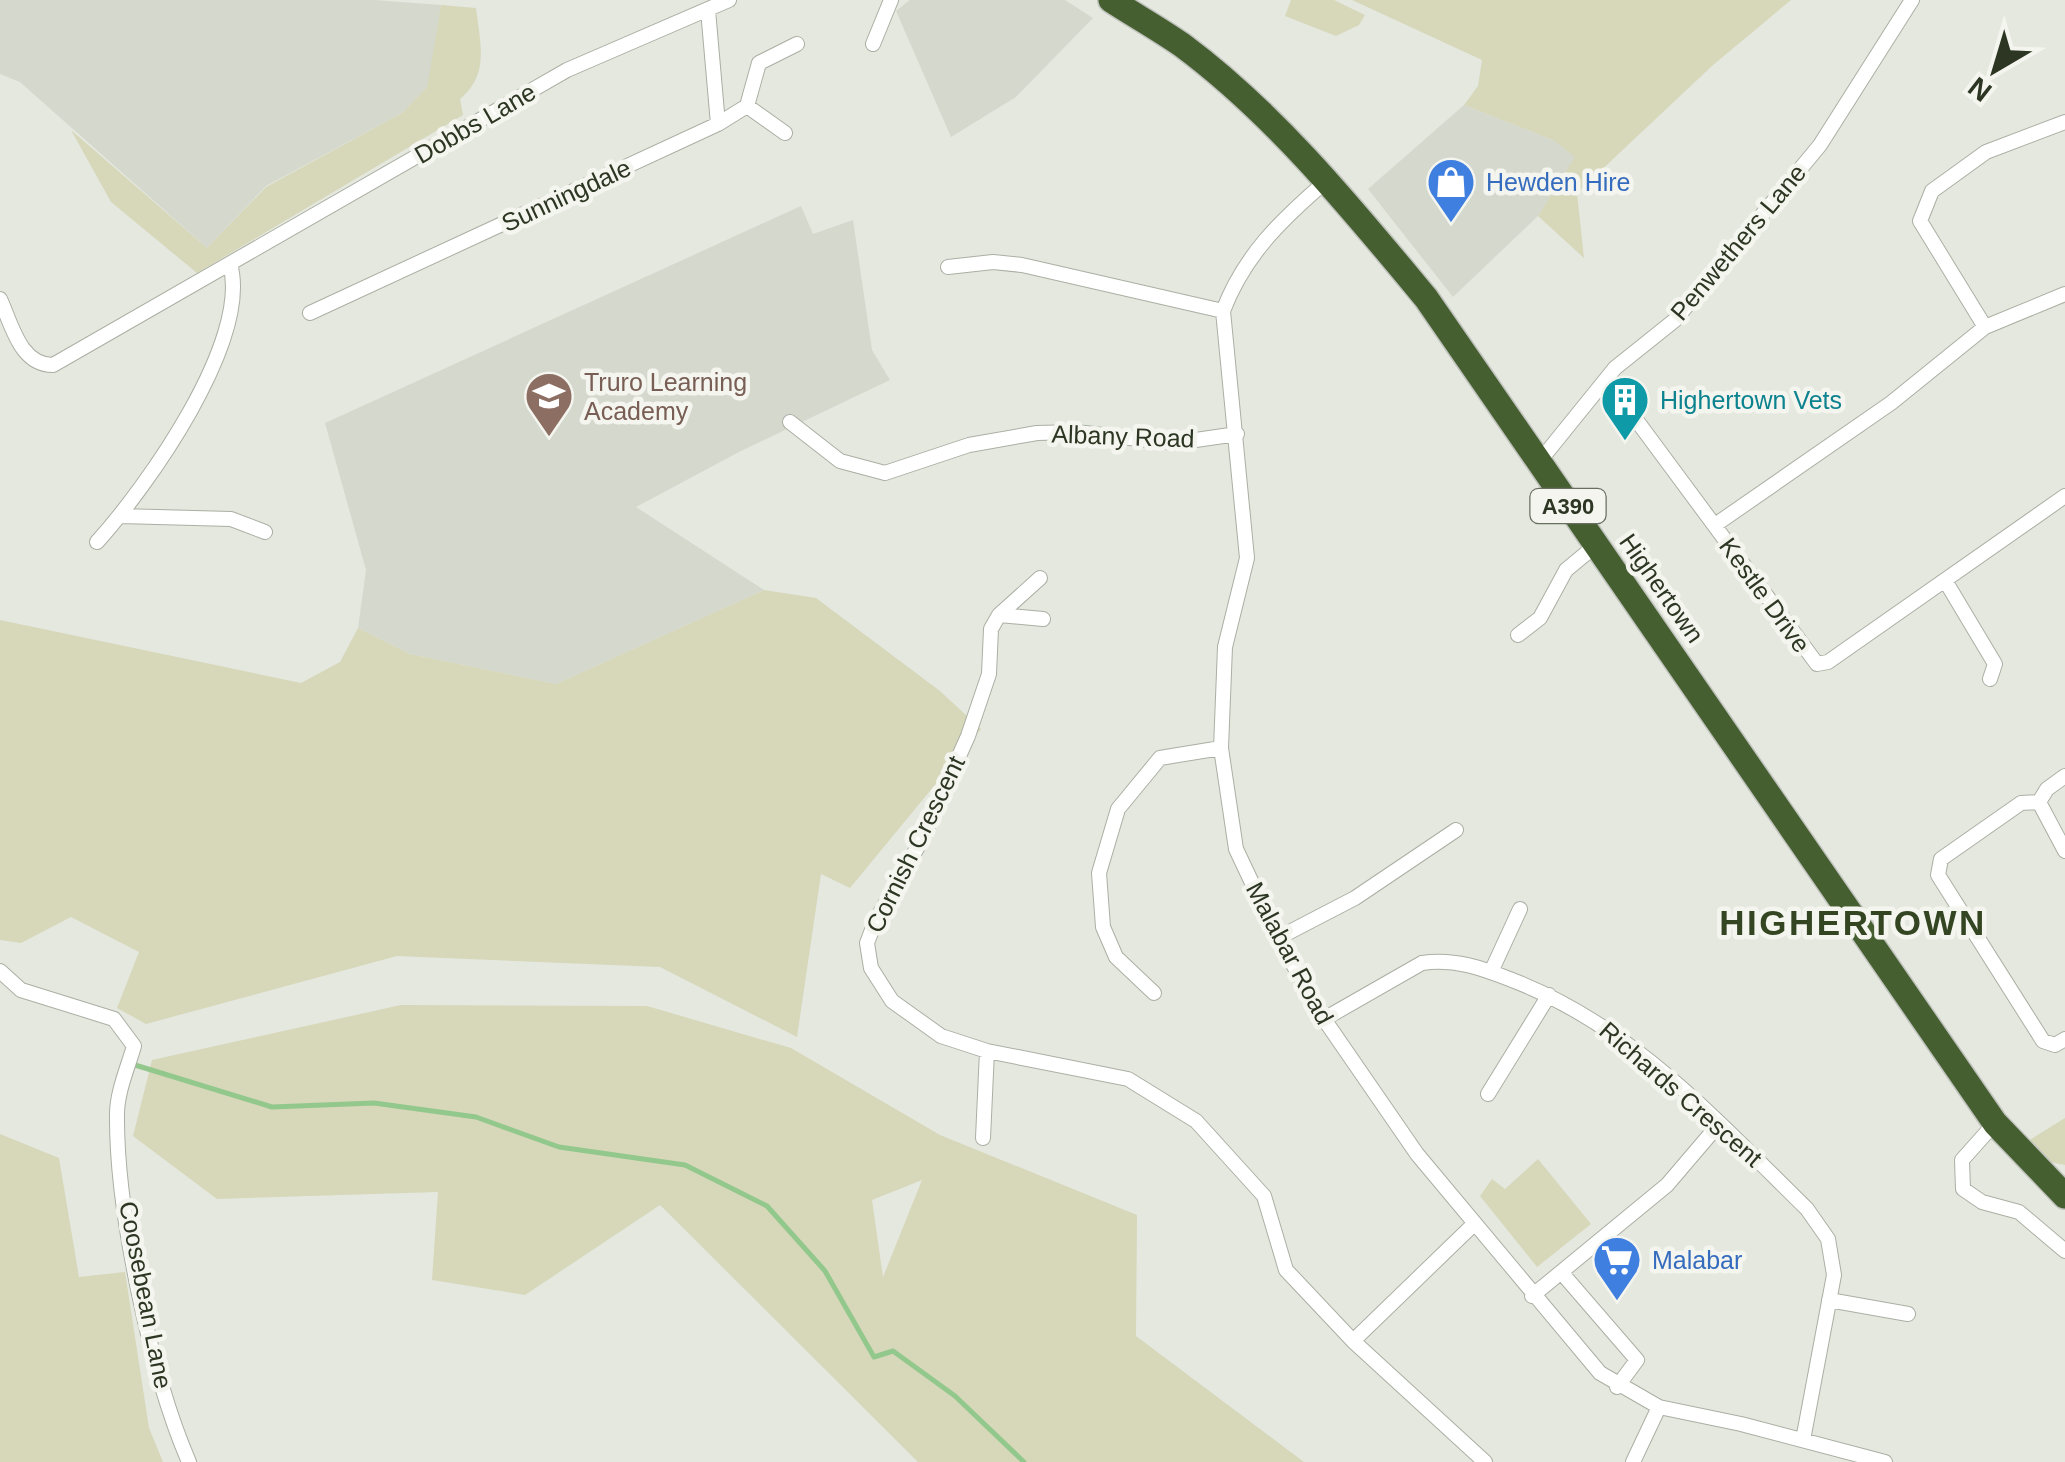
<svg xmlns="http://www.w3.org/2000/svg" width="2065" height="1462" font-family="Arial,sans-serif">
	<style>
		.built { fill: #d5d8cd }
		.green { fill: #d7d7ba; fill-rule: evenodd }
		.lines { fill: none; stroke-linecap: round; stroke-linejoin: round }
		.stream { stroke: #92c88c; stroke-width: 5 }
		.street-casing { stroke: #aaafa3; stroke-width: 16 }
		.highway-casing { stroke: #c0c3bd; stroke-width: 28 }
		.street { stroke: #fff; stroke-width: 14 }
		.highway { stroke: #465f31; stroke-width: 25 }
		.labels { text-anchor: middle; stroke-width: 9; stroke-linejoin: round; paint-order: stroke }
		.shield { fill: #f4f5ef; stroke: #686f60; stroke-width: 2.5 }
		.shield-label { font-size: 22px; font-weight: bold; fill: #2c3622 }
		.street-label { font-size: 25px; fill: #2c3622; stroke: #f4f5ef }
		.shop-label { font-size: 25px; fill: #366cbe; stroke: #f4f5ef; text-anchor: start }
		.education-label { font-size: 25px; fill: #785e54; stroke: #f4f5ef; text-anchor: start }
		.culture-label { font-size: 25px; fill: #0d838f; stroke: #f4f5ef; text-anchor: start }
		.district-label { font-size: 35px; font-weight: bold; letter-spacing: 2.5px; fill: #334521; stroke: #f4f5ef }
	</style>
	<rect width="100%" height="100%" fill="#e5e8df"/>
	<path class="built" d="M 0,0 L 374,0 L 441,5 L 428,86 L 402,113 L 266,186 L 207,248 L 20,82 L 0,74 Z
		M 910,0 L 1065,0 L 1093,18 L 1016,97 L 951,137 L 896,11 Z
		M 1464,105 L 1553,140 L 1576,157 L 1538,216 L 1453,297 L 1368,189 Z
		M 801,206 L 813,234 L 853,220 L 872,350 L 890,380 L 739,452 L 636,507 L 764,590 L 556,684 L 410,654 L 358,628 L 366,570 L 325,423 Z"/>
	<path class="green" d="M 1291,0 L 1334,0 L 1365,15 L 1359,25 L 1336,36 L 1285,16 Z
		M 1352,0 L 1791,0 L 1713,65 L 1577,193 L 1584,258 L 1538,216 L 1575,157 L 1553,140 L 1464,105 L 1478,86 L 1482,60 Z
		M 441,5 L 476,8 C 480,42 490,75 460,99 L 463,115 L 197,273 L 111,202 L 71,130 L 207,248 L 266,187 L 402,113 L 427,87 Z
		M 764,590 L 816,598 L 940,691 L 981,729 L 850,888 L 821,874 L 797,1037 L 660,967 L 397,956 L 146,1024 L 117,1008 L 139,952 L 71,917 L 21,943 L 0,940 L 0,620 L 301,683 L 340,662 L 358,628 L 410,654 L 556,684 Z
		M 401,1005 L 647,1006 L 791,1048 L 940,1135 L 1137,1215 L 1136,1336 L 1304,1462 L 918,1462 L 660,1205 L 525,1295 L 432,1280 L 438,1192 L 217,1199 L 133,1136 L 152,1060 ZM 922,1180 L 883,1277 L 872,1200 Z
		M 2065,1118 L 2065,1165 L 2045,1161 L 2028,1141 Z
		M 0,1134 L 59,1158 L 79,1277 L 125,1272 L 149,1428 L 163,1462 L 0,1462 Z
		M 1538,1159 L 1591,1224 L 1537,1267 L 1480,1196 L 1492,1179 L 1505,1189 Z"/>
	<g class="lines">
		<path class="stream" d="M 135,1065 L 272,1107 L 374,1103 L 476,1117 L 559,1147 L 685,1165 L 767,1206 L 825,1271 L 874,1357 L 893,1351 L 955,1396 L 1024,1462"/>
		<g class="street-casing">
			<path id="street" d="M 873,44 L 891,0
				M 747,106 L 785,133
				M 718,124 L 747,106 L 759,63 L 797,44
				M 1324,183 C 1280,221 1244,256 1223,311 L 1247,558 L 1225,647 L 1221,748 L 1236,849 L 1278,938 L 1324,1019 L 1417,1154 L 1600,1373 L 1659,1407 L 1741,1424 L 1885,1462
				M 948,267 L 993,262 L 1022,265 L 1223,311
				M 0,299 C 12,325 20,365 53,365 L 567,70 L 729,0
				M 310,313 L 718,124 L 708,10
				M 1985,327 L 1920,221 L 1932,191 L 1986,152 L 2065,122
				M 1599,389 L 1623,402 L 1817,664 L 1828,662 L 2065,496
				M 790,422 L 840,461 L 885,473 L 969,445 L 1037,433 L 1076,432 L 1175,443 L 1237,434
				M 1539,462 L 1615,368 L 1675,320 L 1820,145 L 1912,0
				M 120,516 L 231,519 L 265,532
				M 1715,525 L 1891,403 L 1985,327 L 2065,294
				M 97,542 C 146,488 252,340 230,264
				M 1040,578 L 999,615 L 991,629 L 989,674 L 968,736 L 921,841 L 875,922 L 867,943 L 871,968 L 892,1001 L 941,1036 L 987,1051 L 1128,1079 L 1196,1121 L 1264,1196 L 1286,1270 L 1353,1341 L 1485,1462
				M 1946,582 L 1995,664 L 1990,679
				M 999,615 L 1043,619
				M 1518,635 L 1540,618 L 1566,570 L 1595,546
				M 2065,776 L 2047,789 L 2039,802 L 2065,851
				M 2039,802 L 2021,803 L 1941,859 L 1938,875 L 2043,1041 L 2055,1045 L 2065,1039
				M 1278,938 L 1355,898 L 1456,830
				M 0,971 L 21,990 L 114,1019 L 134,1046 C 128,1067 117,1092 117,1114 C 116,1209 151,1375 189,1462
				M 1491,972 L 1520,909
				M 1154,993 L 1116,957 L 1103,927 L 1099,873 L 1118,809 L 1160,758 L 1221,748
				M 1324,1019 L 1422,963 C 1454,958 1482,968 1512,980 C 1632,1026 1717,1121 1807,1209 L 1828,1239 L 1834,1275 L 1803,1440
				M 1488,1094 L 1549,995
				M 1995,1123 L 1962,1160 L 1963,1189 L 1982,1202 L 2019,1212 L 2065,1251
				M 983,1138 L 987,1051
				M 1561,1272 L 1637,1360 L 1617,1387
				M 1532,1296 L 1667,1185 L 1719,1124
				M 1829,1300 L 1908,1314
				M 1353,1341 L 1474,1224
				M 1633,1462 L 1659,1407"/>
		</g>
		<g class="highway-casing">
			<path id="highway" d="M 1111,0 C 1134,15 1159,29 1182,45 C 1275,114 1353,210 1426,298 L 1995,1123 L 2065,1196"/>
		</g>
		<use href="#street" class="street"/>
		<use href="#highway" class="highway"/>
	</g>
	<defs>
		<g id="shop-pin" transform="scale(2.5)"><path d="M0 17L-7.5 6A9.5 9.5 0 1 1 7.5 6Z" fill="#3f7fe0" stroke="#f4f5ef"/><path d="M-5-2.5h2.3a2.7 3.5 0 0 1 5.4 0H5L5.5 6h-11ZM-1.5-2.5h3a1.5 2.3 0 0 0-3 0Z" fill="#fff"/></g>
		<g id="school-pin" transform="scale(2.5)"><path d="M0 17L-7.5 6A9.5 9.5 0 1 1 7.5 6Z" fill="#8d6e63" stroke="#f4f5ef"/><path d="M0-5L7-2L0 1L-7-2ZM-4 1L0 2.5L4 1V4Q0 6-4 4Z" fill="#fff"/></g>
		<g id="building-pin" transform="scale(2.5)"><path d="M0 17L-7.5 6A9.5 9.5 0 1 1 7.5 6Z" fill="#0f9aa8" stroke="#f4f5ef"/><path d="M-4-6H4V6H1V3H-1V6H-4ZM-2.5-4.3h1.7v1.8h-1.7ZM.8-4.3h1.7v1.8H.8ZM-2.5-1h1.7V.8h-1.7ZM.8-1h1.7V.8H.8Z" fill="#fff"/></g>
		<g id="supermarket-pin" transform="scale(2.5)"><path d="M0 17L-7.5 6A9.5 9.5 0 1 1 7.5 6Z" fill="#3f7fe0" stroke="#f4f5ef"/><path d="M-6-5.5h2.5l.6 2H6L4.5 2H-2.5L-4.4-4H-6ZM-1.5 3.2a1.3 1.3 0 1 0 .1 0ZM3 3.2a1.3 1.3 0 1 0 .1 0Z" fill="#fff"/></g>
	</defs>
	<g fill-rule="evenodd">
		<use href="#shop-pin" x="1451" y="182"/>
		<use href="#school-pin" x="549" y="396"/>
		<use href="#building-pin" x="1625" y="400"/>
		<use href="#supermarket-pin" x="1617" y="1260"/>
	</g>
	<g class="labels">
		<rect class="shield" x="1530.5" y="489" width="75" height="34" rx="8"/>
		<g class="shield-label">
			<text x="1568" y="514">A390</text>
		</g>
		<g class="street-label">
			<text transform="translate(475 123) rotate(-30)" y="9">Dobbs Lane</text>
			<text transform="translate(566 195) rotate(-25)" y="9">Sunningdale</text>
			<text transform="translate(1738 242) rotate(-50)" y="9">Penwethers Lane</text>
			<text transform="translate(1123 436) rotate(2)" y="9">Albany Road</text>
			<text transform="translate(1662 588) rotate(55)" y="9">Highertown</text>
			<text transform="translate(1765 595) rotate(54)" y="9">Kestle Drive</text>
			<text transform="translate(915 844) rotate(-64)" y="9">Cornish Crescent</text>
			<text transform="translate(1290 953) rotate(62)" y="9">Malabar Road</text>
			<text transform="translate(1681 1094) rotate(41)" y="9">Richards Crescent</text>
			<text transform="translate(146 1295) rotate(79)" y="9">Coosebean Lane</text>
		</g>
		<g class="shop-label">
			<text x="1486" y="191">Hewden Hire</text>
			<text x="1652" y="1269">Malabar</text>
		</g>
		<g class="education-label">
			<text x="584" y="391">Truro Learning<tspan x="584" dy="29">Academy</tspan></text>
		</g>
		<g class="culture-label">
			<text x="1660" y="409">Highertown Vets</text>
		</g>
		<g class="district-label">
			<text x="1853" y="935">HIGHERTOWN</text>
		</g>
	</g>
	<g transform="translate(1995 70) rotate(218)" stroke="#f4f5ef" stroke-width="8" paint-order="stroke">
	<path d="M0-8L18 38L0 25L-18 38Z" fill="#2c3622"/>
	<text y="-15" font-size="28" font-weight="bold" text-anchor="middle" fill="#2c3622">N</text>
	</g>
</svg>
